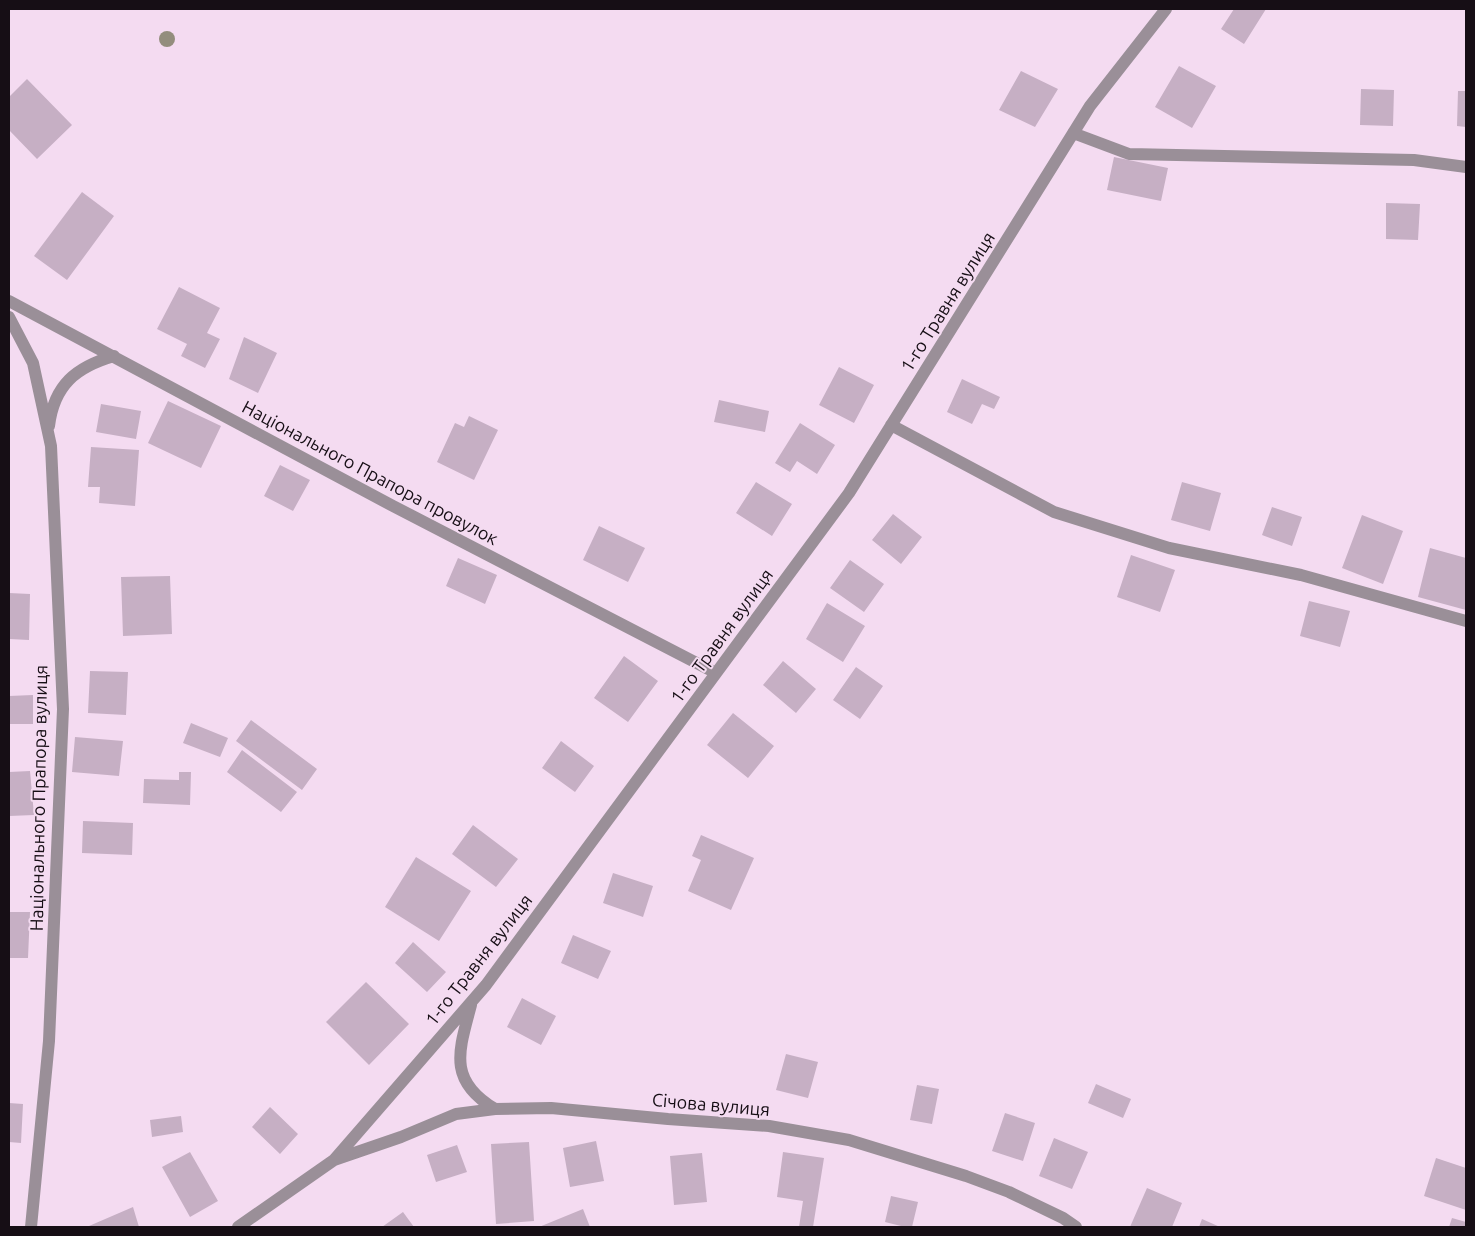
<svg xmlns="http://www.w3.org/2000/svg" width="1475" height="1236" font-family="Ubuntu,sans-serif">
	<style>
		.building { fill: #c6afc4 }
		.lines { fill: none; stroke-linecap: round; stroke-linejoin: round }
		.minor { stroke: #9a8f98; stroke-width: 12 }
		.tree { fill: #938d7d }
		.labels { text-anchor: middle; stroke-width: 4; stroke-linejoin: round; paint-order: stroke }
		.street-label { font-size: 18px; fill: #160e15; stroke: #f4dbf1 }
	</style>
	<rect width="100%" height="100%" fill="#f4dbf1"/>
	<path class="building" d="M 1234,9 L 1266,9 L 1244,44 L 1221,29 Z
		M 1179,66 L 1216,86 L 1192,128 L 1155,107 Z
		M 1021,71 L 1058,89 L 1035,127 L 999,110 Z
		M 27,79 L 72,125 L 37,159 L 9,130 L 9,97 Z
		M 1361,89 L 1394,90 L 1393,126 L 1360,125 Z
		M 1458,91 L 1466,91 L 1466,127 L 1457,126 Z
		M 1114,157 L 1168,168 L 1161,201 L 1107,190 Z
		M 82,192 L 114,216 L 67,280 L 34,256 Z
		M 1386,203 L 1420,204 L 1418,240 L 1386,239 Z
		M 179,287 L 220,308 L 207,333 L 220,339 L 205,368 L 181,356 L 187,344 L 157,329 Z
		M 244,337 L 277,353 L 258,393 L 229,379 Z
		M 839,367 L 874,385 L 854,423 L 819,405 Z
		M 962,379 L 1000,397 L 994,409 L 982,404 L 972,424 L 947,412 Z
		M 719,400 L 769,411 L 765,432 L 714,422 Z
		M 168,401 L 221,426 L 201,468 L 148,443 Z
		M 101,404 L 141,411 L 136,439 L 96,432 Z
		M 469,416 L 498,430 L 474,480 L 437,462 L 455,423 L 464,427 Z
		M 800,423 L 835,445 L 817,474 L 797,461 L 790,472 L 775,463 Z
		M 91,447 L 139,450 L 135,506 L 99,503 L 100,487 L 88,487 Z
		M 280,465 L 310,480 L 293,511 L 264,496 Z
		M 756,482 L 792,504 L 772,536 L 736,513 Z
		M 1182,482 L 1221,493 L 1210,531 L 1171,520 Z
		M 1272,507 L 1302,517 L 1292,546 L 1262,535 Z
		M 893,514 L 922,537 L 901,564 L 872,540 Z
		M 1362,515 L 1403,531 L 1383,584 L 1342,568 Z
		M 599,526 L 645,548 L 628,582 L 583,560 Z
		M 1430,548 L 1466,558 L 1466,610 L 1418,597 Z
		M 1131,555 L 1175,570 L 1160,612 L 1117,597 Z
		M 458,558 L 497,575 L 485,604 L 446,586 Z
		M 850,560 L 884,584 L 864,612 L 830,588 Z
		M 170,576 L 172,634 L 123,636 L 121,577 Z
		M 9,593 L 30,594 L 29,640 L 9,639 Z
		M 1309,601 L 1350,611 L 1340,647 L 1300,636 Z
		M 827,603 L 865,626 L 843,662 L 806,639 Z
		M 624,656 L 658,681 L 628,722 L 594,698 Z
		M 783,661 L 816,689 L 796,713 L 763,685 Z
		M 856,667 L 883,686 L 860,719 L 833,700 Z
		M 90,671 L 128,672 L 126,715 L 88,713 Z
		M 33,695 L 33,724 L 9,724 L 9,696 Z
		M 733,713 L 774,746 L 748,778 L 707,745 Z
		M 251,720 L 317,769 L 302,790 L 236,741 Z
		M 191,723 L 228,738 L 220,757 L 183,743 Z
		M 75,737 L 123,741 L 119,776 L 72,772 Z
		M 561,741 L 594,766 L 575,792 L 542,768 Z
		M 242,750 L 297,792 L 281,812 L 227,772 Z
		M 30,771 L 34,815 L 9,816 L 9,772 Z
		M 179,772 L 191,772 L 190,805 L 143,803 L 144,779 L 179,780 Z
		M 83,821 L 133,823 L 132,855 L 82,853 Z
		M 473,825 L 518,859 L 496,887 L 452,854 Z
		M 701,835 L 754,858 L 731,910 L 688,891 L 701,860 L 692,856 Z
		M 416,857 L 471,891 L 439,941 L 385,907 Z
		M 613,873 L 653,886 L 643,917 L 603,903 Z
		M 9,912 L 30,912 L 28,958 L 9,958 Z
		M 573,935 L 611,951 L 598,979 L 561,963 Z
		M 413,942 L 446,972 L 427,992 L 395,963 Z
		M 366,982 L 409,1024 L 369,1065 L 326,1022 Z
		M 522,998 L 556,1016 L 541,1045 L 507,1027 Z
		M 786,1054 L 818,1062 L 808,1098 L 776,1090 Z
		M 1096,1084 L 1131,1099 L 1123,1118 L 1088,1103 Z
		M 917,1085 L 939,1089 L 932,1124 L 910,1120 Z
		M 9,1103 L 23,1104 L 21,1143 L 9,1142 Z
		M 270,1107 L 298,1134 L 280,1154 L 252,1127 Z
		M 1005,1113 L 1035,1123 L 1023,1161 L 992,1151 Z
		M 181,1116 L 183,1132 L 152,1137 L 150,1120 Z
		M 1054,1138 L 1088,1152 L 1072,1189 L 1039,1176 Z
		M 596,1141 L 604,1181 L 570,1187 L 563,1148 Z
		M 529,1142 L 534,1221 L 496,1224 L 491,1144 Z
		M 457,1145 L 467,1172 L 436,1182 L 427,1155 Z
		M 190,1152 L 218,1201 L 190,1217 L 162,1167 Z
		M 783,1152 L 824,1158 L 813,1227 L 799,1227 L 803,1201 L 777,1197 Z
		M 702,1153 L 707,1202 L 674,1205 L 670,1156 Z
		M 1436,1158 L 1466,1168 L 1466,1210 L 1424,1196 Z
		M 1147,1188 L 1182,1203 L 1172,1227 L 1130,1227 Z
		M 891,1196 L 918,1202 L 912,1227 L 905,1227 L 885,1222 Z
		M 133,1207 L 139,1227 L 90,1227 L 89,1226 Z
		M 583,1209 L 590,1227 L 539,1227 Z
		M 403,1212 L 414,1227 L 382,1227 Z
		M 1452,1218 L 1466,1222 L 1466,1227 L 1449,1227 Z
		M 1202,1219 L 1220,1227 L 1199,1227 Z"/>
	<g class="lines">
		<path class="minor" d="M 1073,133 L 1129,154 L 1414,160 L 1466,167
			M 9,301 L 393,506 L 716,673
			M 9,317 L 33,363 L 51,446 L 63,709 L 49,1041 L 31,1227
			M 891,425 L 1054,512 L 1169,548 L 1301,575 L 1466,621
			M 49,426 C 54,385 76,367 114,356
			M 471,1005 C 459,1051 447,1080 495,1109
			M 334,1160 L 401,1137 L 456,1114 L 495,1109 L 551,1108 L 668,1119 L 769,1126 L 849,1140 L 966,1176 L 1009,1192 L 1063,1218 L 1076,1227
			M 238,1227 L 334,1160 L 486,985 L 849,493 L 1090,106 L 1166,9"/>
	</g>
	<circle class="tree" cx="167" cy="39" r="8"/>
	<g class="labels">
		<g class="street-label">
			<text transform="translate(948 302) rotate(-58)" y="6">1-го Травня вулиця</text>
			<text transform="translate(370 473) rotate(28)" y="6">Національного Прапора провулок</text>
			<text transform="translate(722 636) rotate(-54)" y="6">1-го Травня вулиця</text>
			<text transform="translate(39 798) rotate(-89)" y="6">Національного Прапора вулиця</text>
			<text transform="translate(479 960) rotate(-52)" y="6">1-го Травня вулиця</text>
			<text transform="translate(711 1105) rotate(5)" y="6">Січова вулиця</text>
		</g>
	</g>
	<rect width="1475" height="1236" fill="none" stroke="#160e15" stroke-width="20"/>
</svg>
